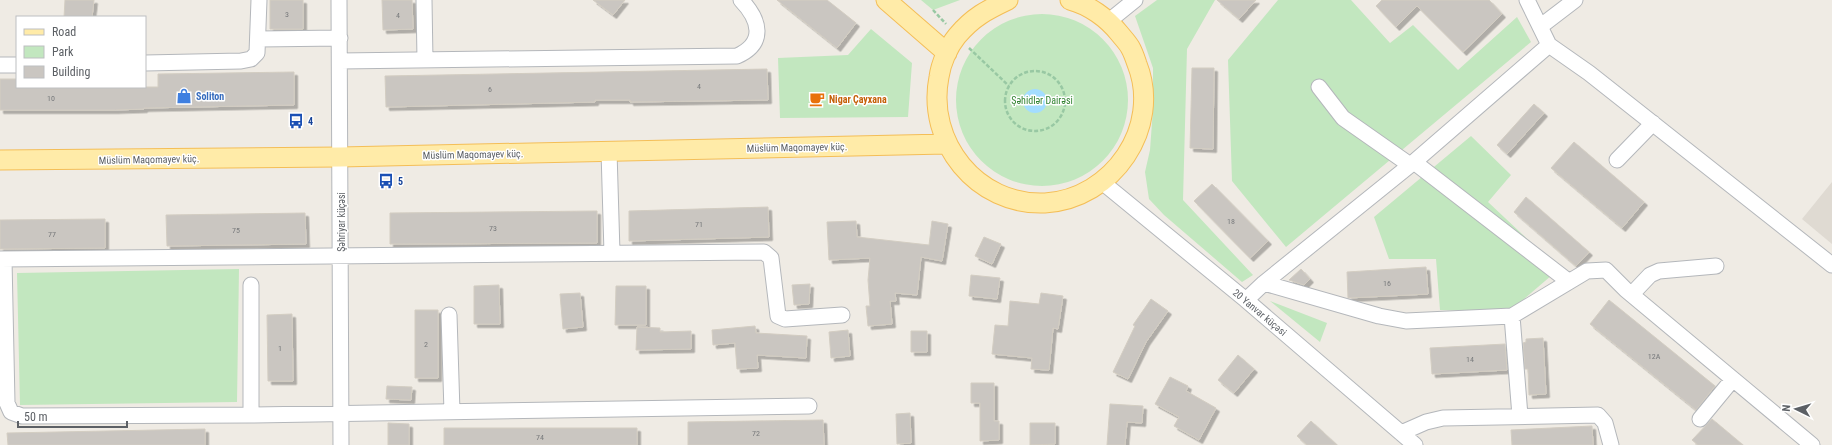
<svg xmlns="http://www.w3.org/2000/svg" width="1832" height="445" font-family="'Roboto Condensed',sans-serif">
	<style>
		.education { fill: #dfdad2 }
		.green { fill: #c2e7bf }
		.water { fill: #a3ddff }
		.building { fill: #cac6c1; stroke: #d3cdc2; filter: url(#shadow) }
		.lines { fill: none; stroke-linecap: round; stroke-linejoin: round }
		.minor-casing { stroke: #b4b7bb; stroke-width: 17 }
		.major-casing { stroke: #f4be57; stroke-width: 21 }
		.path { stroke: #98c8a3; stroke-width: 2.5; stroke-dasharray: 4 2; stroke-linecap: butt }
		.minor { stroke: #fff; stroke-width: 15 }
		.major { stroke: #ffeba8; stroke-width: 19 }
		.labels { text-anchor: middle; stroke-width: 3; stroke-linejoin: round; paint-order: stroke }
		.number-label { font-size: 8px; fill: #787a7c }
		.shop-label { font-size: 10px; font-weight: bold; fill: #366cbe; stroke: #fff; text-anchor: start }
		.food-label { font-size: 10px; font-weight: bold; fill: #c56008; stroke: #fff; text-anchor: start }
		.park-label { font-size: 10px; fill: #348433; stroke: #fff }
		.transit-label { font-size: 10px; font-weight: bold; fill: #164399; stroke: #fff; text-anchor: start }
		.street-label { font-size: 10px; fill: #5c6065; stroke: #fff }
	</style>
	<defs>
		<filter id="shadow"><feDropShadow dx="3.5" dy="3.5" stdDeviation="0" flood-color="#0004"/></filter>
	</defs>
	<rect width="100%" height="100%" fill="#efebe4"/>
	<path class="education" d="M 1832,182 L 1832,244 L 1802,219 Z"/>
	<path class="green" d="M 921,0 L 960,0 L 933,10 Z
		M 1157,0 L 1215,0 L 1187,49 L 1183,200 L 1253,275 L 1242,282 L 1164,215 L 1149,199 L 1145,172 L 1150,150 L 1153,109 L 1153,68 L 1135,16 Z
		M 1278,0 L 1351,0 L 1390,43 L 1413,25 L 1458,70 L 1517,17 L 1531,42 L 1286,247 L 1232,181 L 1228,60 Z
		M956 100a86 86 0 1 1 172 0a86 86 0 1 1-172 0Z
		M 871,29 L 912,63 L 908,117 L 780,118 L 778,58 L 848,55 Z
		M 1471,136 L 1511,175 L 1488,202 L 1559,269 L 1509,312 L 1440,310 L 1436,259 L 1389,259 L 1374,217 Z
		M 239,269 L 237,402 L 20,405 L 17,273 Z
		M 1270,301 L 1327,323 L 1320,342 Z"/>
	<path class="water" d="M1023 101a12 12 0 1 1 24 0a12 12 0 1 1-24 0Z"/>
	<path class="building" d="M 65,0 L 94,0 L 92,17 L 64,17 Z
		M 270,0 L 303,0 L 303,29 L 270,29 Z
		M 382,0 L 412,0 L 413,29 L 383,30 Z
		M 593,0 L 625,0 L 613,15 Z
		M 777,0 L 827,0 L 856,23 L 837,48 Z
		M 1217,0 L 1256,0 L 1239,19 Z
		M 1382,0 L 1489,0 L 1502,14 L 1463,52 L 1417,6 L 1396,27 L 1376,6 Z
		M 1192,68 L 1214,68 L 1213,149 L 1190,148 Z
		M 767,69 L 768,100 L 630,102 L 630,100 L 595,100 L 595,102 L 386,107 L 385,76 Z
		M 294,72 L 294,105 L 144,108 L 144,109 L 115,110 L 0,110 L 0,79 L 17,79 L 17,87 L 158,87 L 158,74 Z
		M 1534,104 L 1544,113 L 1507,154 L 1497,145 Z
		M 1574,142 L 1644,202 L 1622,228 L 1551,168 Z
		M 1212,184 L 1268,241 L 1250,258 L 1194,201 Z
		M 1526,197 L 1589,252 L 1576,266 L 1514,212 Z
		M 768,207 L 769,237 L 629,241 L 629,211 Z
		M 597,211 L 597,243 L 390,244 L 390,213 Z
		M 305,213 L 306,244 L 167,246 L 166,215 Z
		M 105,219 L 105,248 L 0,249 L 0,220 Z
		M 856,221 L 857,237 L 929,245 L 932,221 L 948,224 L 942,261 L 921,257 L 917,295 L 895,293 L 896,301 L 890,301 L 892,324 L 868,326 L 866,306 L 870,306 L 868,280 L 870,258 L 829,260 L 827,222 Z
		M 984,237 L 1001,244 L 992,264 L 975,256 Z
		M 1426,267 L 1428,294 L 1348,298 L 1347,272 Z
		M 1301,269 L 1310,279 L 1304,285 L 1289,280 Z
		M 971,275 L 1000,278 L 997,299 L 969,296 Z
		M 810,284 L 809,304 L 794,305 L 792,285 Z
		M 499,285 L 500,324 L 474,324 L 474,286 Z
		M 616,286 L 646,286 L 646,325 L 615,325 Z
		M 580,293 L 583,327 L 563,329 L 560,294 Z
		M 1041,293 L 1063,296 L 1058,329 L 1053,328 L 1049,370 L 1031,369 L 1032,358 L 992,354 L 995,325 L 1008,326 L 1010,301 L 1039,304 Z
		M 1151,299 L 1168,311 L 1146,342 L 1128,379 L 1113,372 L 1135,326 L 1133,325 Z
		M 1609,300 L 1715,386 L 1696,410 L 1590,324 Z
		M 415,310 L 438,310 L 438,378 L 415,378 Z
		M 292,314 L 293,381 L 268,381 L 267,315 Z
		M 755,326 L 756,333 L 807,336 L 806,358 L 757,355 L 758,368 L 737,369 L 735,343 L 713,345 L 712,330 Z
		M 637,327 L 660,328 L 660,332 L 691,331 L 691,349 L 636,350 Z
		M 848,330 L 850,356 L 831,358 L 829,332 Z
		M 911,331 L 927,331 L 927,352 L 911,352 Z
		M 1543,338 L 1546,394 L 1529,395 L 1528,369 L 1525,369 L 1523,343 L 1526,342 L 1526,339 Z
		M 1505,344 L 1507,370 L 1432,374 L 1430,348 Z
		M 1238,355 L 1254,369 L 1234,393 L 1218,380 Z
		M 1170,377 L 1188,386 L 1186,391 L 1216,408 L 1199,440 L 1174,426 L 1179,417 L 1155,404 Z
		M 971,383 L 994,383 L 994,421 L 999,421 L 999,440 L 980,441 L 980,403 L 971,403 Z
		M 387,386 L 412,387 L 411,400 L 386,399 Z
		M 1110,404 L 1143,406 L 1142,423 L 1127,422 L 1125,445 L 1107,445 Z
		M 910,413 L 911,443 L 897,444 L 896,414 Z
		M 1712,419 L 1743,445 L 1698,445 L 1692,440 Z
		M 823,420 L 824,445 L 688,445 L 688,422 Z
		M 1311,421 L 1337,445 L 1307,445 L 1297,436 Z
		M 388,423 L 409,424 L 409,445 L 388,445 Z
		M 1030,423 L 1055,423 L 1055,444 L 1030,445 Z
		M 1592,426 L 1593,445 L 1512,445 L 1511,430 Z
		M 444,428 L 637,428 L 637,445 L 444,445 Z
		M 205,429 L 205,445 L 8,445 L 7,433 Z"/>
	<g class="lines">
		<g class="minor-casing">
			<path id="minor" d="M 339,0 L 341,445
				M 424,0 L 425,60
				M 1109,21 L 1135,0
				M 1541,26 L 1575,0
				M 259,39 L 340,38
				M 1549,45 L 1589,73 L 1832,265
				M 340,61 L 737,56 C 766,43 760,20 741,0
				M 145,63 L 241,61 L 251,59 L 257,53 L 259,0
				M 0,65 L 17,65
				M 1319,87 L 1343,118 L 1410,165
				M 609,151 L 612,253
				M 1617,160 L 1653,123
				M 1414,162 L 1568,281
				M 1102,182 L 1246,300 L 1415,445
				M 0,259 L 764,252 L 771,258 L 778,316 L 785,319 L 842,315
				M 4,259 L 7,403 L 11,412 L 22,416 L 251,415 L 809,406
				M 1264,283 L 1379,316 L 1406,321 L 1512,316 L 1587,271 L 1606,270 L 1626,290 L 1812,445
				M 1632,294 L 1650,275 L 1659,271 L 1716,266
				M 1246,300 L 1264,283 L 1414,162 L 1549,45 L 1527,0
				M 449,315 L 452,412
				M 1512,316 L 1520,416
				M 251,415 L 251,285
				M 1700,419 L 1733,379
				M 1401,433 L 1426,422 L 1443,418 L 1598,415 L 1605,423 L 1611,445"/>
		</g>
		<g class="major-casing">
			<path id="major" d="M 886,0 L 947,53
				M 1008,0 C 987,10 973,17 957,36 C 948,47 941,63 939,77 C 926,142 977,206 1045,203 C 1113,199 1162,127 1137,64 C 1135,58 1133,52 1130,47 C 1127,42 1123,38 1119,33 C 1107,18 1089,5 1070,0
				M 0,160 L 340,157 L 946,144"/>
		</g>
		<path class="path" d="M 933,10 L 946,24
			M 969,48 L 1009,86
			M1005 101a30 30 0 1 1 60 0a30 30 0 1 1-60 0Z"/>
		<use href="#minor" class="minor"/>
		<use href="#major" class="major"/>
	</g>
	<defs>
		<g id="shop-bare" transform="scale(1.2)"><path d="M-5-2.5h2.3a2.7 3.5 0 0 1 5.4 0H5L5.5 6h-11ZM-1.5-2.5h3a1.5 2.3 0 0 0-3 0Z" fill="#3f7fe0" stroke="#fff" stroke-width="2.5" paint-order="stroke"/></g>
		<g id="cafe-bare" transform="scale(1.2)"><path d="M-5.5-4.5H6V0H3Q3 3.5 0 3.5H-2.5Q-5.5 3.5-5.5 0ZM3-3.2v2h1.7v-2ZM-6 4.5H4V6H-6Z" fill="#e8710a" stroke="#fff" stroke-width="2.5" paint-order="stroke"/></g>
		<g id="bus-bare" transform="scale(1.2)"><path d="M-5-6H5V4H4V6H2V4H-2V6H-4V4H-5ZM-3.5-4V0h7V-4ZM-3.5 1.2v1.5H-2V1.2ZM2 1.2v1.5H3.5V1.2Z" fill="#1a4fb4" stroke="#fff" stroke-width="2.5" paint-order="stroke"/></g>
	</defs>
	<g fill-rule="evenodd">
		<use href="#shop-bare" x="184" y="96"/>
		<use href="#cafe-bare" x="817" y="99"/>
		<use href="#bus-bare" x="296" y="121"/>
		<use href="#bus-bare" x="386" y="181"/>
	</g>
	<g class="labels">
		<g class="number-label">
			<text x="287" y="17">3</text>
			<text x="398" y="18">4</text>
			<text x="699" y="89">4</text>
			<text x="490" y="92">6</text>
			<text x="51" y="101">10</text>
			<text x="1231" y="224">18</text>
			<text x="699" y="227">71</text>
			<text x="493" y="231">73</text>
			<text x="236" y="233">75</text>
			<text x="52" y="237">77</text>
			<text x="1387" y="286">16</text>
			<text x="426" y="347">2</text>
			<text x="280" y="351">1</text>
			<text x="1654" y="359">12A</text>
			<text x="1470" y="362">14</text>
			<text x="756" y="436">72</text>
			<text x="540" y="440">74</text>
		</g>
		<g class="shop-label">
			<text x="196" y="100">Soliton</text>
		</g>
		<g class="food-label">
			<text x="829" y="103">Nigar Çayxana</text>
		</g>
		<g class="park-label">
			<text x="1042" y="104">Şəhidlər Dairəsi</text>
		</g>
		<g class="transit-label">
			<text x="308" y="125">4</text>
			<text x="398" y="185">5</text>
		</g>
		<g class="street-label">
			<text transform="translate(797 147) rotate(-1)" y="4">Müslüm Maqomayev küç.</text>
			<text transform="translate(473 154) rotate(-1)" y="4">Müslüm Maqomayev küç.</text>
			<text transform="translate(149 159) rotate(-1)" y="4">Müslüm Maqomayev küç.</text>
			<text transform="translate(341 222) rotate(-90)" y="4">Şəhriyar küçəsi</text>
			<text transform="translate(1260 312) rotate(40)" y="4">20 Yanvar küçəsi</text>
		</g>
	</g>
	<rect x="16" y="16" width="130" height="72" fill="#ffffff" stroke="#bebfc1"/>
	<rect x="24" y="29" width="20" height="6" fill="#ffeba8" stroke="#bebfc1"/>
	<text x="52" y="36" font-size="12" fill="#5c6065">Road</text>
	<rect x="24" y="46" width="20" height="12" fill="#c2e7bf" stroke="#bebfc1"/>
	<text x="52" y="56" font-size="12" fill="#5c6065">Park</text>
	<rect x="24" y="66" width="20" height="12" fill="#cac6c1" stroke="#bebfc1"/>
	<text x="52" y="76" font-size="12" fill="#5c6065">Building</text>
	<g transform="translate(1796 409) rotate(275)" stroke="#ffffff" stroke-width="3" paint-order="stroke">
	<path d="M0-3L7 15L0 10L-7 15Z" fill="#5c6065"/>
	<text y="-6" font-size="11" font-weight="bold" text-anchor="middle" fill="#5c6065">N</text>
	</g>
	<path d="M18 421v6h109v-6" fill="none" stroke="#5c6065" stroke-width="2"/>
	<text x="24" y="421" font-size="12" fill="#5c6065" stroke="#ffffff" stroke-width="3" paint-order="stroke">50 m</text>
</svg>
